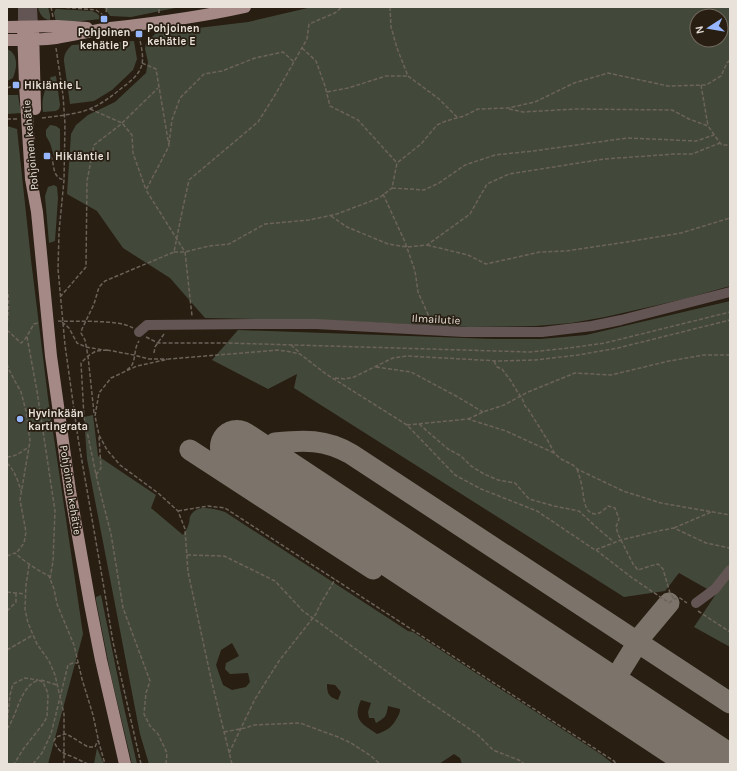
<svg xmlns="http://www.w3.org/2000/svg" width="737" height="771" font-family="Karla,sans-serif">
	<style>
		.green { fill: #43493a; fill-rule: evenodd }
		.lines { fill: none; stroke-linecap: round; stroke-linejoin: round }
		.taxiway { stroke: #7c746a; stroke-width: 21 }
		.runway { stroke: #7c746a; stroke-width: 54 }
		.path { stroke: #6c6359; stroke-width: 1.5; stroke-dasharray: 4 2; stroke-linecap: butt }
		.minor { stroke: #635553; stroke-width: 10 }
		.major { stroke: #a58986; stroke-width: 12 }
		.poi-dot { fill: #96b6fd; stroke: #281e12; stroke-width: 1.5 }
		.labels { text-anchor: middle; stroke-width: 3.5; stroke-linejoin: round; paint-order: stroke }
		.poi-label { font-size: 11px; font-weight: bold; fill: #e9e2da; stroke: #281e12; text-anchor: start }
		.street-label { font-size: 11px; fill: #e9e2da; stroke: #281e12 }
	</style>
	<rect width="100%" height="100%" fill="#281e12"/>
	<path class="green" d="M 38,7 L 48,7 L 50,15 L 50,20 C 43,20 39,13 38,7 Z
		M 103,7 L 180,7 L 131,17 L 110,16 L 105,9 Z
		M 312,7 L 730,7 L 730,286 L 684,299 L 605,317 L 571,323 L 536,326 L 469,327 L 317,320 L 205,318 L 170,278 L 123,248 L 97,211 L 67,194 L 71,134 L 76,125 L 88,115 L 115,102 L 146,73 L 148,62 L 145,49 L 146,43 L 156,33 L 248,22 ZM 697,16 L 721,16 L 721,40 L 697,40 Z
		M 56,9 L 92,11 C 97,13 99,14 101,19 L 72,22 L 56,22 L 54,13 L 55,10 Z
		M 134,41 L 137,59 L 133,70 L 112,90 L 94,101 L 70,104 L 64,61 C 64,53 67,50 72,45 Z
		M 7,49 C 19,54 17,68 13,78 L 7,81 Z
		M 56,76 L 60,105 L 59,109 L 56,111 L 43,112 C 41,98 45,89 51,77 Z
		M 7,95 L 18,95 L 21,113 L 7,114 Z
		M 50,125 L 56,126 L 60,129 L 60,159 L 55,160 L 50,143 L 46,136 L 46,130 Z
		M 7,126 L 17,129 L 31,260 L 48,398 L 83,634 L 48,764 L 7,764 Z
		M 54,185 L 57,187 L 58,198 L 55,241 L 49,243 L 45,196 L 48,187 Z
		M 730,301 L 730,647 L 694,627 L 716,594 L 679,573 L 665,591 L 624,597 L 294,388 L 297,374 L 268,389 L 212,360 L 238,330 L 494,339 L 540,339 L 586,335 Z
		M 93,415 L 98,456 L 156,495 L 151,508 L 183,535 C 185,532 188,527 189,523 C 190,520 189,520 190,517 C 196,503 213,509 225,512 L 408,631 L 413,632 L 602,755 L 613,764 L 462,764 L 460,758 L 454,754 L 439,764 L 149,764 L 140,734 L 87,459 L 84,417 ZM 232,643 L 239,656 L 226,663 L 225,669 L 230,674 L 248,673 L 250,682 L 246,687 L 232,690 L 223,685 L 216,665 L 221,650 ZM 327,684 L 335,685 L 341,692 L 338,700 C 329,697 327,694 327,684 ZM 361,700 L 371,703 L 368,712 L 369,718 L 374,718 L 376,723 C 386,717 386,717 388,706 L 400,709 C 400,713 399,714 397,718 C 393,726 387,731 377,734 C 362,724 352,720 361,700 Z
		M 101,595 L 123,703 L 137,764 L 132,764 L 111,676 L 96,600 L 96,597 Z
		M 97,748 L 104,764 L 94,764 Z"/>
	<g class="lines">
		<path class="taxiway" d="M 190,450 L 373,569
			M 260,462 L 275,443 C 304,440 325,439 351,454 L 730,703
			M 607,692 L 643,634 L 669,603"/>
		<path class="runway" d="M 237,447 L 716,764"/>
		<path class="path" d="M 51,7 L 53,17
			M 60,7 L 96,10 L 103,15 L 104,19
			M 390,7 L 391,27 L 397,48 L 408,76 L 439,99 L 458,118
			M 159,13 L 159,7
			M 105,18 L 107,7
			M 56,48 L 63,95 L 65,124 L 64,180 L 59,232 L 58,269 L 65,345 L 78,438 L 104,588 L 113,642 L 141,764
			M 302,48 L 316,61 L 325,86 L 330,106 L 358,120 L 397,163
			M 142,63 L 156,69 L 169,146 L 146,190 L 173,233 L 185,252 L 192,316
			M 701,85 L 708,126
			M 7,88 L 16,85
			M 327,92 L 348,88 L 386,76 L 408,76
			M 90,109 L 122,123 L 132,135 L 133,153 L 146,190
			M 509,109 L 523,112 L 576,109 L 672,110 L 689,119 L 708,126 L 720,143 L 722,145 L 730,145
			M 42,118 C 56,116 70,115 84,111 C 99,106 111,97 123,87 C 131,81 140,74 142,64 C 144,54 140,43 139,34
			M 7,119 L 18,119
			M 169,144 L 172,120 L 180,98 L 204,74 L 222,71 L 255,58 L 283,52 L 294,62
			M 46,152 C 58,157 48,176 64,180
			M 392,188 L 424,190 L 439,183 L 465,165 L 495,155 L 533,151 L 627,138 L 696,141 L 714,135
			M 383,194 L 405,242 L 415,271 L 418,292 L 431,321
			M 331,216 L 347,227 L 388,244 L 407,247 L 427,245 L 470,214 L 487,184 L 509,174 L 604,159 L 676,154 L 692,154 L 720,143
			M 427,245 L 468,255 L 486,264 L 540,252 L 566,251 L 627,242 L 681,233 L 730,218
			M 174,252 L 185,252 L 209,246 L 229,244 L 265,224 L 309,220 L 337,214 L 379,198 L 392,188 L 397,163 L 421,144 L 437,125 L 446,121 L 464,116 L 478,109 L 508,108 L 535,102 L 574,83 L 608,73 L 668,86 L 706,85 L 721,76 L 727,63 L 730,60
			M 7,288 C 10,300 8,314 7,327
			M 60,297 L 86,267 L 87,181 L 94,145 L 120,125 L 158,88
			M 58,321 C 76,322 118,319 133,328
			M 62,322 L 69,328 L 77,343 L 86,347 L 104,350
			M 7,330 L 21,343 C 26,340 30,330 34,324 L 38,323
			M 27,337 L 37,391 L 55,511 L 53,561 L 50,579
			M 146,337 L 158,343 L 227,343 L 530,352 L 569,348 L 605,343 L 730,312
			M 291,345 L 299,352
			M 107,350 L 96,351 L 88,356 L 81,363 L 84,417 L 97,479 L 111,534 L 123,608 L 150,681 L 146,693 L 144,714 L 150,726 L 158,734 L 167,753 L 166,764
			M 107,350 L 134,355 L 149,359 L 167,359
			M 154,353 L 155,347 L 164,334
			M 494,361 L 497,367 L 502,369 L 511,381 L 518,393 L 522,398 L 525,406 L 528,409 L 548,441 L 555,454 L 561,459 L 573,465 L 577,469 L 623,491 L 661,503 L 730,515
			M 7,364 L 9,370 L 21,392 L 26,411 L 30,441 L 20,500 L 26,532 L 24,543 L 18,551 L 15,553
			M 376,367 L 411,372 L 456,396 L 483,412
			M 127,370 C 129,368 131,367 132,365 C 136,357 134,348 139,341
			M 335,378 L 345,379 L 354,377 L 393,358 L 407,356 L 498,361 L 535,360 L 578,355 L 618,348 L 730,320
			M 94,413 L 88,356 L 85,340 L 81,333 L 82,329 L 94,304 L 99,287 L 105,281 L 174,252 L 182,212 L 189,180 L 258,122 L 275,95 L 307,39 L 309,24 L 335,13 L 342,7
			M 468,419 L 483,412 L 504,405 L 528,392 L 575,373 L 611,375 L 669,361 L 704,355 L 730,355
			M 419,424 L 442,444 L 448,449 L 461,456 L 471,466 L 484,474 L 498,480 L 515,483 L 529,499 L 554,506 L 579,511 L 595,526 L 615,543
			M 407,425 L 468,419 L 506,431 L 554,453
			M 7,457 C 16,457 22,451 29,447
			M 7,463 C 15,471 18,481 21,491
			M 577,469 C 579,475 581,481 582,487 C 584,495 583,513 595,514 C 600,514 605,509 608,506 L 615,508 L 619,519 L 616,527 L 618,534 L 633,564 L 638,570 L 650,566 L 658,564 L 663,569 L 670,593 L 674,599
			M 96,475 L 101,468 L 99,437
			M 178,511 L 208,506 L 225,508 L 614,761 L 616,764
			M 674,528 L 711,512
			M 596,550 L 631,577 L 669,603 L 674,599 L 680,598 L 687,603
			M 187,555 L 224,556 L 275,581 L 303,611 L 422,697 L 477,734 L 493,750 L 521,761 L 524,764
			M 7,556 L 15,553 C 25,562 37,570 49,576 L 54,589 L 57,604 L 74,645 L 82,679 L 93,715 L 99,743 L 105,764
			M 29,565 L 26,585 L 25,609 L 28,623 L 37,644 L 49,661 L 55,675 L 64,714 L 64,764
			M 7,592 L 25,594
			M 7,611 L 16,602 L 16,593
			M 698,611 L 730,632
			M 7,650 L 33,635
			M 41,680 L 57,685
			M 7,725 L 10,695 L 13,684 L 25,678 L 38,680
			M 7,729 C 18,714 19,688 38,680 L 43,682 L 47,691 L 48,696 L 47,717 L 43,724 L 24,748 L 14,764
			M 224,732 L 245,728 L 254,725 L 300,723 L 338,737 L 351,743 L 371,756 L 380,764
			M 229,753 L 255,699 L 279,661 L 316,614 C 321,601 329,591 335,579
			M 33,764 L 42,753 L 51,734 L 68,665 L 73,663 L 78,663
			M 88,764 C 83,762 78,759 73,757 C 63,753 58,752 54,741 L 56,737 L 65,734 L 70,736 L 88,747 L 95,747 L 98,740
			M 232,764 L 212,683 L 188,572 L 185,529 L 178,511 L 158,493 L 120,465 L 107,450 L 99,435 L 95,416 L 99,393 L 111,378 L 137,366 L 169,359 L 278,350 L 291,352 L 300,354 L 326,374 L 407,425 L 455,475 L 481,489 L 537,511 L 595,550 L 621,540 L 658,531 L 674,528 L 706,543 L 730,548"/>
		<path class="minor" d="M 23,7 L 23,27
			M 32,7 L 33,27
			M 139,332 L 147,325 L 254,324 L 316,324 L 464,332 L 542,332 L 592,326 L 621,320 L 730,292
			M 696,603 L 715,589 L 730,570"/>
		<path class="major" d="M 7,27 L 57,26 L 87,28
			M 23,27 L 25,84 L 31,179 L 37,212 L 51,356 L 70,491 L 90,604 L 101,660 L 125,764
			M 33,27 L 35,109
			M 7,40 C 23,40 40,40 56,38 C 74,35 91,31 110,28 C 155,23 200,17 245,7"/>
	</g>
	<g class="poi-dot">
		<rect x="100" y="15" width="8" height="8" rx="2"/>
		<rect x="135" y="30" width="8" height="8" rx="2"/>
		<rect x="12" y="81" width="8" height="8" rx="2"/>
		<rect x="43" y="152" width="8" height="8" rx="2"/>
		<circle cx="20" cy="419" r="4"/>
	</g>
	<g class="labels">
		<g class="poi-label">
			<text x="147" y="32">Pohjoinen<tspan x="147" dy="13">kehätie E</tspan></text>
			<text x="104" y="36" text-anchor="middle">Pohjoinen<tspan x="104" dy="13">kehätie P</tspan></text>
			<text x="24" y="89">Hikiäntie L</text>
			<text x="55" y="160">Hikiäntie I</text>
			<text x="28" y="417">Hyvinkään<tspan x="28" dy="13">kartingrata</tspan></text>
		</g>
		<g class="street-label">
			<text transform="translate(30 145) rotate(-95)" y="4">Pohjoinen kehätie</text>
			<text transform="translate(436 319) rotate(3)" y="4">Ilmailutie</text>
			<text transform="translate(71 490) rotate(81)" y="4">Pohjoinen kehätie</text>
		</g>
	</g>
	<rect width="737" height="771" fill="none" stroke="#e9e2da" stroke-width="16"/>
	<g transform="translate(709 28) rotate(258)"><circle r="19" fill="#281e12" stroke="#756c62"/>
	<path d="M0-3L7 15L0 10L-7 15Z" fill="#96b6fd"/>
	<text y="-6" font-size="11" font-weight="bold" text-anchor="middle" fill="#e9e2da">N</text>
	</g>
</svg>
